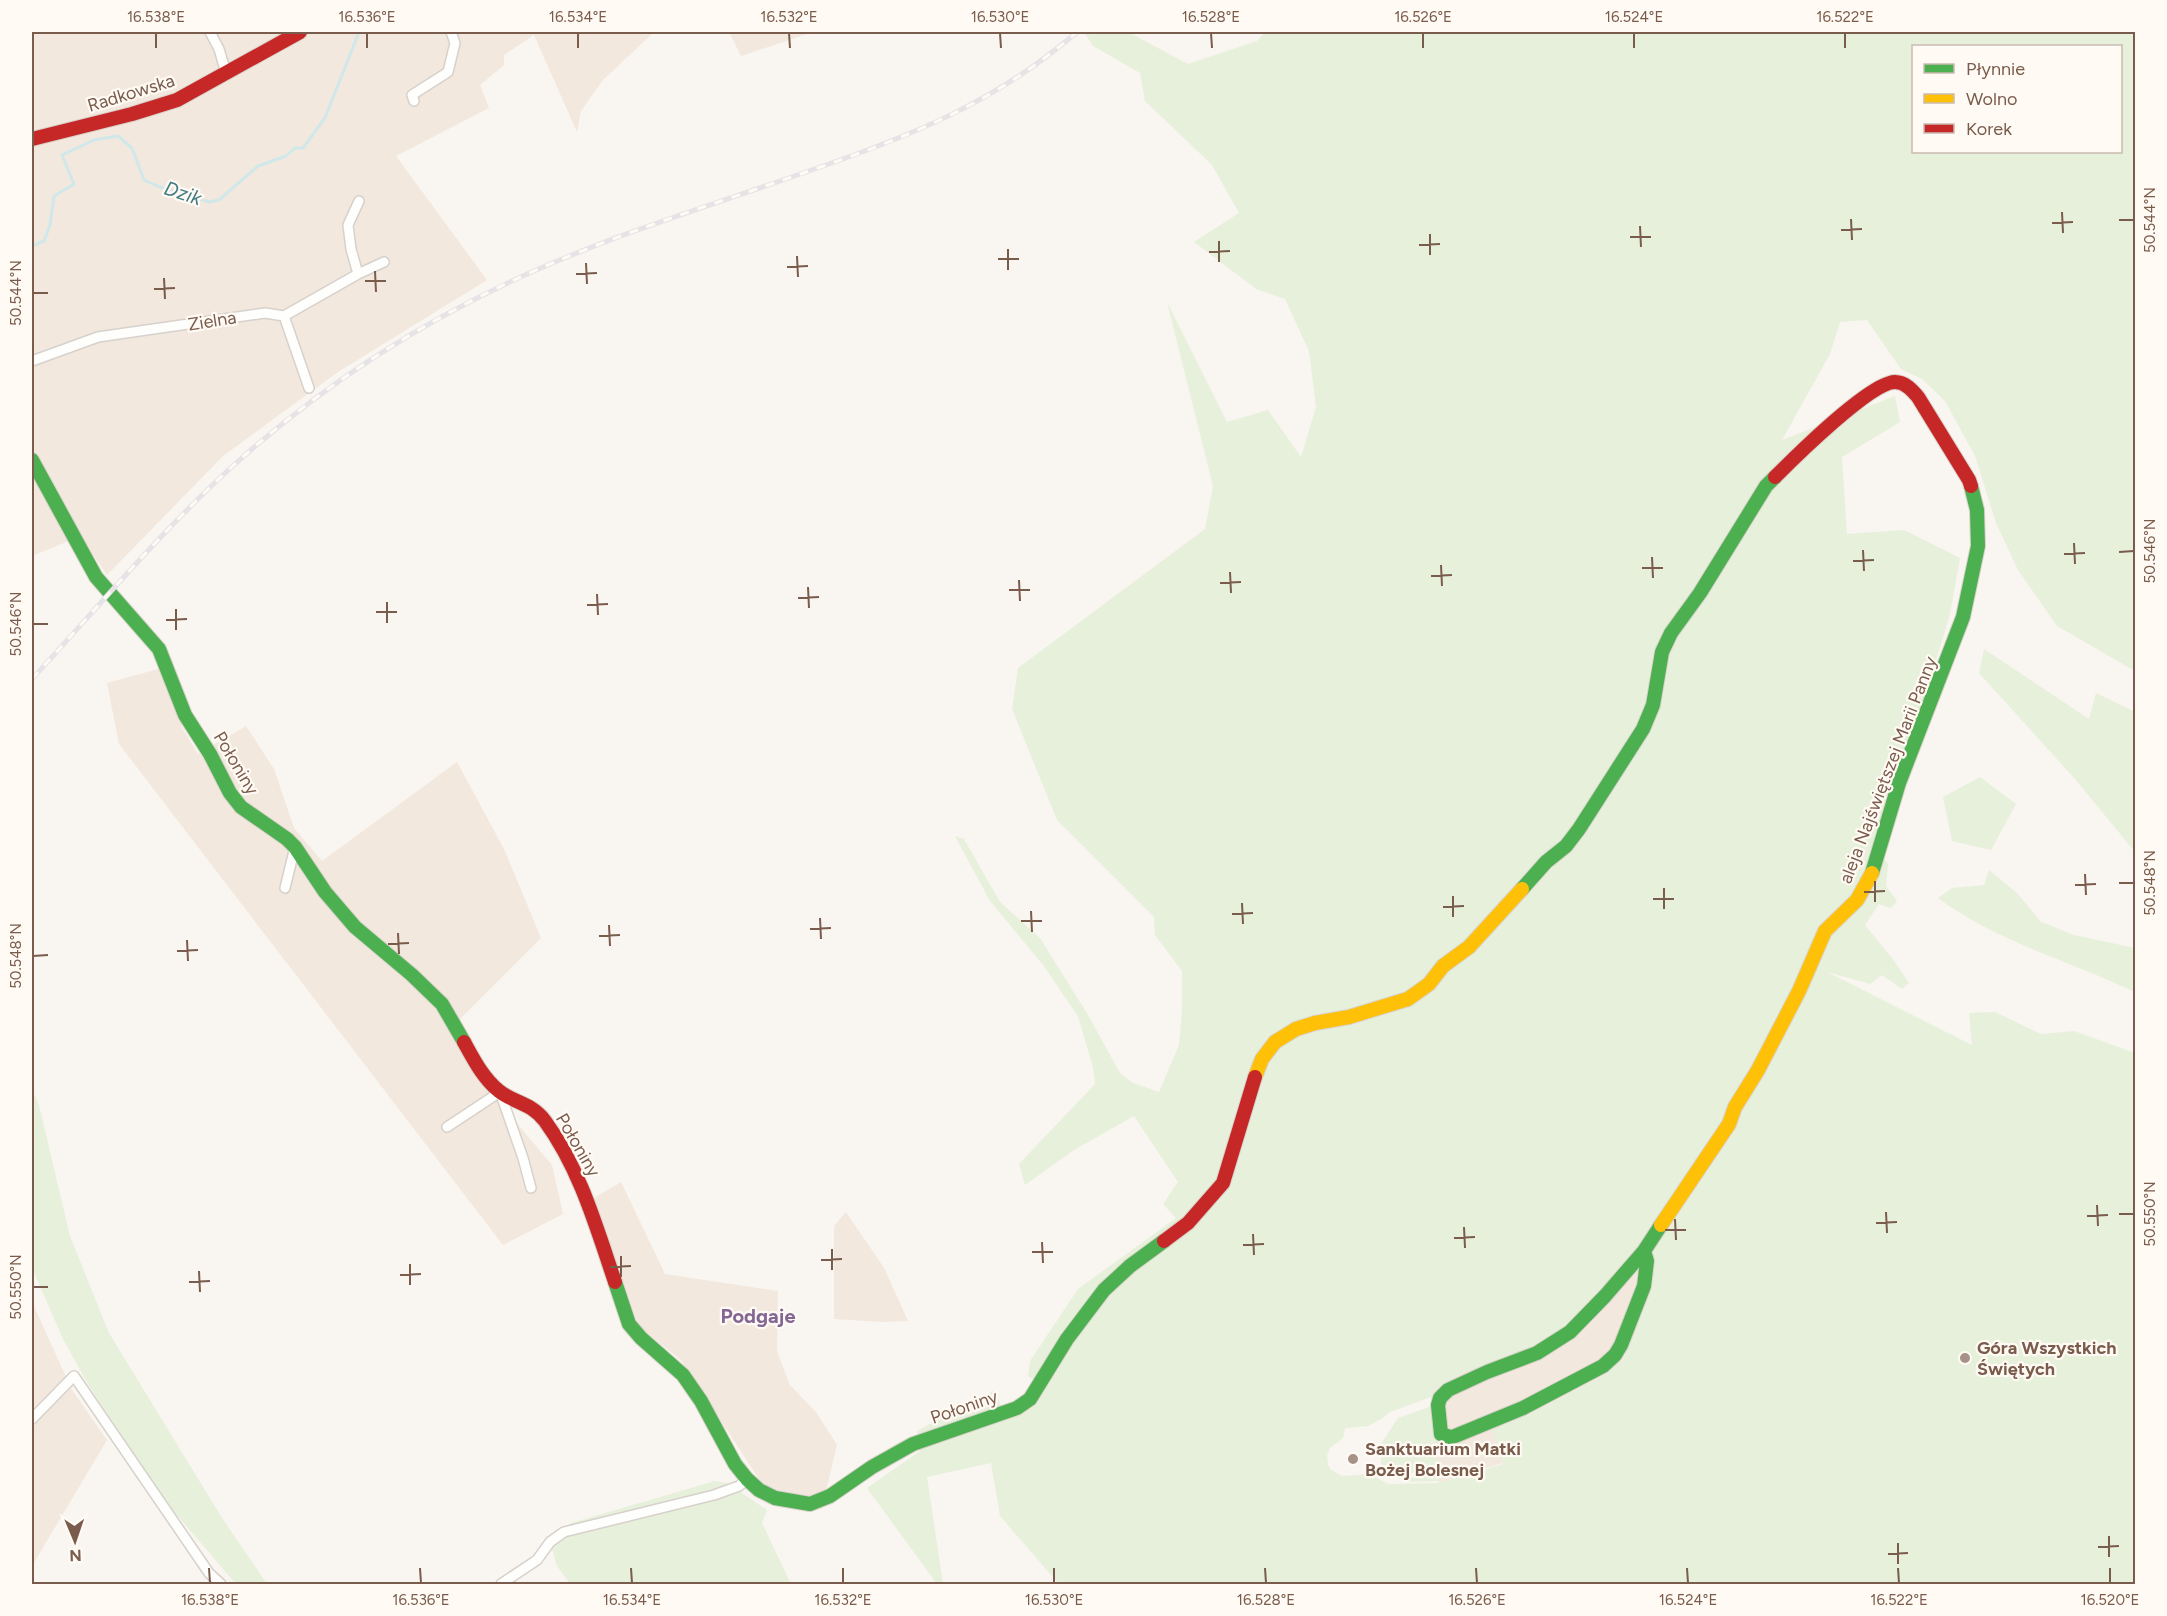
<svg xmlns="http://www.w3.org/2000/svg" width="2167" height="1616" font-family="Figtree,sans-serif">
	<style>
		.residential { fill: #f2e8de }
		.green { fill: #e7f0db; fill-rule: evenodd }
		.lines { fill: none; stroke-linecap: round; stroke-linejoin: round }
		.stream { stroke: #d0e8ea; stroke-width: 3 }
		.street-casing { stroke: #d7d1cb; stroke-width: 12 }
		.fast-casing { stroke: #d9d2cb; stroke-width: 16 }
		.slow-casing { stroke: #d9d2cb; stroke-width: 16 }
		.jam-casing { stroke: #d9d2cb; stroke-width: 16 }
		.street { stroke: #fefefd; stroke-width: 9 }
		.fast { stroke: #4caf50; stroke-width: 14 }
		.slow { stroke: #ffc107; stroke-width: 14 }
		.jam { stroke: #c62828; stroke-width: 14 }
		.rail-casing { stroke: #e6e3e7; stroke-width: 5 }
		.rail { stroke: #fffaf3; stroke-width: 3; stroke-dasharray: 9; stroke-linecap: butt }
		.ticks { fill: none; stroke: #7a5c4d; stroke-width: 2 }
		.poi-dot { fill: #a69286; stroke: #fffaf3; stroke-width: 2 }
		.labels { text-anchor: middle; stroke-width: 4.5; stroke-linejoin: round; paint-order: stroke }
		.street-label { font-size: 18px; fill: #7a5c4d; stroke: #fffaf3 }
		.poi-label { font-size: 18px; font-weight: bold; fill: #7a5c4d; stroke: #fffaf3; text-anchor: start }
		.water-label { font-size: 20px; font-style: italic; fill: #437c86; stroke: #fffaf3 }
		.neighbourhood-label { font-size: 20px; font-weight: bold; fill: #846695; stroke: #fffaf3 }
		.neatline { fill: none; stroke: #7a5c4d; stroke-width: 2 }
		.ticks-label { font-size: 15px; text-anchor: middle; fill: #7a5c4d }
	</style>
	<rect width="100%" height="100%" fill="#f9f5f0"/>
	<path class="residential" d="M 32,32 L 654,32 L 603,80 L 581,111 L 577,132 L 534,35 L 504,55 L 504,65 L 480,85 L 489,108 L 396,156 L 487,280 L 338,372 L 223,456 L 107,575 L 81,536 L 32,556 Z
		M 729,32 L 813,32 L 741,56 Z
		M 162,668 L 183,729 L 198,754 L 246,726 L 274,769 L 294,828 L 322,861 L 457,762 L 504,849 L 541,938 L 451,1028 L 460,1051 L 499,1102 L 552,1165 L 563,1214 L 503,1245 L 119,744 L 107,683 Z
		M 621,1182 L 665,1274 L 778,1291 L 777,1351 L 790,1385 L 816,1412 L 837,1445 L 826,1491 L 820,1495 L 793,1497 L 763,1485 L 681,1360 L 641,1328 L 629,1306 L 594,1198 Z
		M 846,1212 L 884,1268 L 908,1321 L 882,1322 L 834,1319 L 834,1226 Z
		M 1646,1238 L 1655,1262 L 1651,1284 L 1648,1299 L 1623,1359 L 1603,1376 L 1526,1416 L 1494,1429 L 1503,1463 L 1439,1483 L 1431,1394 L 1444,1382 L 1566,1326 L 1602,1290 Z
		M 32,1302 L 72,1390 L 107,1440 L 32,1566 Z"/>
	<path class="green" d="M 1084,32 L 1128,32 L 1188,64 L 1257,41 L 1265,32 L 2135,32 L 2135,671 L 2057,626 L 2018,570 L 1996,523 L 1975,456 L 1945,401 L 1922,379 L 1901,369 L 1867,320 L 1840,322 L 1830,354 L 1782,440 L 1895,396 L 1900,422 L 1842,457 L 1847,534 L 1904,530 L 1960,558 L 1950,614 L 1942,641 L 1876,848 L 1888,864 L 1886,886 L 1897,901 L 1891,908 L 1879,904 L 1865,925 L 1895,962 L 1909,983 L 1902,989 L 1882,975 L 1870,984 L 1827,972 L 1972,1045 L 1969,1013 L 1995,1012 L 2041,1034 L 2074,1031 L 2135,1053 L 2135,1584 L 1059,1584 L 1000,1516 L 991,1463 L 927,1477 L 943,1584 L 937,1584 L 867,1488 L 920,1451 L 917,1431 L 995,1390 L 1006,1419 C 1029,1412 1033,1408 1044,1386 L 1028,1376 L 1030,1361 L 1078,1289 L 1176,1218 L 1163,1204 L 1178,1182 L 1134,1116 L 1074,1150 L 1025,1185 L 1019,1164 L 1095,1084 L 1093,1067 L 1078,1016 L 1043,965 L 990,901 L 955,836 L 964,839 L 1000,902 L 1040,938 L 1088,1015 L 1120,1073 L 1133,1083 L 1159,1092 L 1179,1045 L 1182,1010 L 1182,971 L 1155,935 L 1154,917 L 1057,820 L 1012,709 L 1018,668 L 1205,529 L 1213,486 L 1167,302 L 1227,422 L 1268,410 L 1301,457 L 1316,407 L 1309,351 L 1285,299 L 1256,289 L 1194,242 L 1239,213 L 1212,165 L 1145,101 L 1140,73 L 1093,46 ZM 1914,46 L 2120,46 L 2120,152 L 1914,152 ZM 1646,1239 L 1655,1262 L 1651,1284 L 1648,1299 L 1623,1359 L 1603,1376 L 1526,1416 L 1493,1429 L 1503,1464 L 1439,1483 L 1388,1484 L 1370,1474 L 1342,1476 L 1331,1470 L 1328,1465 L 1327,1455 L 1330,1448 L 1343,1438 L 1345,1428 L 1368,1426 L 1383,1418 L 1390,1412 L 1431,1397 C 1438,1376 1511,1357 1533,1347 C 1575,1329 1616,1273 1646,1239 Z
		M 1984,649 L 2089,719 L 2096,693 L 2135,712 L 2135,852 L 2075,779 L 1979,673 Z
		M 1980,777 L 2016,804 L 1991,850 L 1952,841 L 1943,797 Z
		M 1989,870 L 2018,894 L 2041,922 L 2074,935 L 2135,948 L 2135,992 C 2070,961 1997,942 1938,898 L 1952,888 L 1984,885 Z
		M 32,1089 L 39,1105 L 70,1236 L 109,1333 L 222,1518 L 267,1584 L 236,1584 L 170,1507 L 89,1386 L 63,1339 L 32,1268 Z
		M 1432,1406 L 1439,1481 L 1406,1482 L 1404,1481 L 1416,1476 L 1415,1472 L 1399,1479 L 1384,1471 L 1381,1464 L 1381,1444 L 1398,1418 Z
		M 715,1481 L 727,1483 L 767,1510 L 762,1523 L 791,1584 L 570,1584 L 557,1566 L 550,1542 L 571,1523 Z"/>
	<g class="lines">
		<path class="stream" d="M 32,246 L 44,241 L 50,225 L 54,196 L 74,184 L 62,155 L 94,140 L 118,136 L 132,148 L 144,180 L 160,187 L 209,202 L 219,200 L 258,166 L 286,156 L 295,148 L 303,148 L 325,118 L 359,32"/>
		<g class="street-casing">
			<path id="street" d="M 210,32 L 219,49 L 226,73
				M 414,101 L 412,95 L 448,72 L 455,43 L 451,32
				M 358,274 L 351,249 L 348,225 L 359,201
				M 284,316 L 309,388
				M 32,361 L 98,337 L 265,313 L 284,316 L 358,274 L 384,262
				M 285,888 L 295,847
				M 447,1127 L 500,1092 L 523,1158 L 531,1188
				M 32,1419 L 74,1376 L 209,1573 L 221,1584
				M 501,1584 L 537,1560 L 550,1542 L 564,1532 L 714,1495 L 739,1486 L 747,1479"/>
		</g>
		<g class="fast-casing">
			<path id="fast" d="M 32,460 L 96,577 L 159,649 L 185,715 L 210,754 L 230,793 L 241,807 L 287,839 L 295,847 L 325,892 L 355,927 L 412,975 L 442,1004 L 464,1042
				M 1872,873 L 1899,783 L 1963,617 L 1978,546 L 1977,510 L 1971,486
				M 1522,889 L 1546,862 L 1566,846 L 1579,829 L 1643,729 L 1653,705 L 1662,652 L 1671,633 L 1700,593 L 1766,486 L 1775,477
				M 1644,1251 L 1647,1261 L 1644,1286 L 1621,1345 L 1615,1355 L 1603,1366 L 1523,1408 L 1455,1436 L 1450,1437 L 1441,1434 L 1438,1405 L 1440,1398 L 1448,1390 L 1487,1372 L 1537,1353 L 1570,1332 L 1605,1296 L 1644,1251 L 1661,1225
				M 615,1282 L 629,1324 L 641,1338 L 683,1375 L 701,1401 L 735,1464 L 747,1479 L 759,1490 L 775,1498 L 810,1504 L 830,1496 L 872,1467 L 913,1444 L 1017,1408 L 1030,1399 L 1067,1339 L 1104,1290 L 1130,1266 L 1164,1241"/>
		</g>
		<g class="slow-casing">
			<path id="slow" d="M 1255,1077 L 1262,1059 L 1275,1042 L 1296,1029 L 1315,1023 L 1349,1017 L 1408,999 L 1429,984 L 1443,966 L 1469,947 L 1522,889
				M 1661,1225 L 1729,1124 L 1735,1107 L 1758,1070 L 1799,991 L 1825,931 L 1857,900 L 1872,873"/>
		</g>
		<g class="jam-casing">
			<path id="jam" d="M 32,139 L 132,114 L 177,100 L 300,32
				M 1775,477 C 1795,457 1871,382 1895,382 C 1905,382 1912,390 1918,397 L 1969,480 L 1971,486
				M 464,1042 C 474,1060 483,1078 499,1091 C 514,1103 532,1103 545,1121 C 580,1169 596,1226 615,1282
				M 1164,1241 L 1188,1223 L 1223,1183 L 1255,1077"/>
		</g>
		<use href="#street" class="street"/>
		<use href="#fast" class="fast"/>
		<use href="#slow" class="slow"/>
		<use href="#jam" class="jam"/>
		<g class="rail-casing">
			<path id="rail" d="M 32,679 C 98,607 162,530 235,464 C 323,385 425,319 534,271 C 622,232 715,204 806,172 C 908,137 994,104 1077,32"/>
		</g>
		<use href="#rail" class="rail"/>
	</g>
	<path class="ticks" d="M 156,33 L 156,48M 367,33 L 367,48M 578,33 L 578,48M 789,33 L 790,48M 1000,33 L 1001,48M 1211,33 L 1212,48M 1423,33 L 1423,48M 1634,33 L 1634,48M 1845,33 L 1845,48M 2062,212 L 2063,233M 1851,219 L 1852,240M 2119,220 L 2134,220M 2052,223 L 2073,222M 1640,226 L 1641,247M 1841,230 L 1862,229M 1430,234 L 1430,255M 1630,237 L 1651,237M 1219,241 L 1219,262M 1419,245 L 1440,244M 1008,249 L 1008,270M 1209,252 L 1230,251M 797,256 L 798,277M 998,259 L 1019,259M 586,263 L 587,284M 787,267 L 808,266M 375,271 L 376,292M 576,274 L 597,273M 164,278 L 165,299M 365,281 L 386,281M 154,289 L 175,288M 33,293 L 48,293M 2074,543 L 2075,564M 1863,550 L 1864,571M 2119,552 L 2134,551M 2064,554 L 2085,553M 1652,557 L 1653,578M 1853,561 L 1874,560M 1441,565 L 1442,586M 1642,568 L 1663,568M 1230,572 L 1231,593M 1431,576 L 1452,575M 1019,580 L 1020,601M 1220,583 L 1241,582M 808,587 L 809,608M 1009,590 L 1030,590M 597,594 L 598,615M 798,598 L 819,597M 387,602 L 387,623M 587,605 L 608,604M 176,609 L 176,630M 376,612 L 397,612M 166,620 L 187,619M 33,624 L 48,624M 2085,874 L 2086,895M 1875,881 L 1875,902M 2119,883 L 2134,883M 2075,885 L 2096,884M 1664,888 L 1664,909M 1864,892 L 1885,891M 1453,896 L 1453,917M 1653,899 L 1674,899M 1242,903 L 1243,924M 1443,907 L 1464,906M 1031,911 L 1032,932M 1232,914 L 1253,913M 820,918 L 821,939M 1021,921 L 1042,921M 609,925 L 610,946M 810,929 L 831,928M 398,933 L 399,954M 599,936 L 620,935M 187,940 L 188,961M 388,944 L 409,943M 177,951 L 198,950M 33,956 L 48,955M 2097,1205 L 2098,1226M 1886,1212 L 1887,1233M 2119,1214 L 2134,1214M 2087,1216 L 2108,1215M 1675,1219 L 1676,1240M 1876,1223 L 1897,1222M 1464,1227 L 1465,1248M 1665,1230 L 1686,1230M 1253,1234 L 1254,1255M 1454,1238 L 1475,1237M 1042,1242 L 1043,1263M 1243,1245 L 1264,1244M 832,1249 L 832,1270M 1032,1252 L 1053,1252M 621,1256 L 621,1277M 821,1260 L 842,1259M 410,1264 L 410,1285M 610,1267 L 631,1266M 199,1271 L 200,1292M 400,1275 L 421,1274M 189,1282 L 210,1281M 33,1287 L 48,1287M 2109,1536 L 2109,1557M 1898,1543 L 1898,1564M 2098,1547 L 2119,1546M 1888,1554 L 1908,1553M 209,1568 L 210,1583M 420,1568 L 421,1583M 631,1568 L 632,1583M 843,1568 L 843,1583M 1054,1568 L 1054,1583M 1265,1568 L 1266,1583M 1476,1568 L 1477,1583M 1687,1568 L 1688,1583M 1898,1568 L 1899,1583M 2110,1568 L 2110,1583"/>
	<g class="poi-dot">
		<circle cx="1965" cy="1358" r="6"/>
		<circle cx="1353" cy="1459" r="6"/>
	</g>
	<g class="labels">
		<g class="street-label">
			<text transform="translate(131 93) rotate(-17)" y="6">Radkowska</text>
			<text transform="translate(212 321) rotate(-9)" y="6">Zielna</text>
			<text transform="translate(236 763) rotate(59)" y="6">Połoniny</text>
			<text transform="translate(1888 770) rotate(-69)" y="6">aleja Najświętszej Marii Panny</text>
			<text transform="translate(578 1145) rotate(60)" y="6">Połoniny</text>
			<text transform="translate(964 1407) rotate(-19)" y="6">Połoniny</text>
		</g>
		<g class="poi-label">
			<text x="1977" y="1354">Góra Wszystkich<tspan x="1977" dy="21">Świętych</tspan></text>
			<text x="1365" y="1455">Sanktuarium Matki<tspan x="1365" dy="21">Bożej Bolesnej</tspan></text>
		</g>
		<g class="water-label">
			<text transform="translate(183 193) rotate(18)" y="7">Dzik</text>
		</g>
		<g class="neighbourhood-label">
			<text x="758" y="1323">Podgaje</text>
		</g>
	</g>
	<rect width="2167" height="1616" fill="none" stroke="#fffaf3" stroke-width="66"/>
	<rect x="1912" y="45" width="210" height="108" fill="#fffaf3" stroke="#cabbb1" stroke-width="1.5"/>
	<rect x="1924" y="64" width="30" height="9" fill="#4caf50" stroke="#cabbb1" stroke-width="1.5"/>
	<text x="1966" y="75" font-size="18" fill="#7a5c4d">Płynnie</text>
	<rect x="1924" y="94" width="30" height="9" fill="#ffc107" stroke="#cabbb1" stroke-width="1.5"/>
	<text x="1966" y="105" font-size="18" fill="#7a5c4d">Wolno</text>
	<rect x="1924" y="124" width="30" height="9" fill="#c62828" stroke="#cabbb1" stroke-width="1.5"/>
	<text x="1966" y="135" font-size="18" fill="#7a5c4d">Korek</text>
	<g transform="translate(75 1541) rotate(178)" stroke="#fffaf3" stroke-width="4.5" paint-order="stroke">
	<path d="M0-4.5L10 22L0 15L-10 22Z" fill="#7a5c4d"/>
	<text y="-9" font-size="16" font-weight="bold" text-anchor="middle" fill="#7a5c4d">N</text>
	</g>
	<rect x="33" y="33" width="2101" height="1550" class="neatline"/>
	<g class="ticks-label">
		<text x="156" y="22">16.538°E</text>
		<text x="367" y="22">16.536°E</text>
		<text x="578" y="22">16.534°E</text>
		<text x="789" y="22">16.532°E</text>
		<text x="1000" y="22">16.530°E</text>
		<text x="1211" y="22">16.528°E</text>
		<text x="1423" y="22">16.526°E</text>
		<text x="1634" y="22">16.524°E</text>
		<text x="1845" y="22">16.522°E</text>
		<text transform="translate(2150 220) rotate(-90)" y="5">50.544°N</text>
		<text transform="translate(16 293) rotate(-90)" y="5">50.544°N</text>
		<text transform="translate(2150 551) rotate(-90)" y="5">50.546°N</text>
		<text transform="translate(16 624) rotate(-90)" y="5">50.546°N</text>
		<text transform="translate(2150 883) rotate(-90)" y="5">50.548°N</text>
		<text transform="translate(16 956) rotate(-90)" y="5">50.548°N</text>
		<text transform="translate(2150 1214) rotate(-90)" y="5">50.550°N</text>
		<text transform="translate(16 1287) rotate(-90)" y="5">50.550°N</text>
		<text x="210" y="1605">16.538°E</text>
		<text x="421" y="1605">16.536°E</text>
		<text x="632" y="1605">16.534°E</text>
		<text x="843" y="1605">16.532°E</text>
		<text x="1054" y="1605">16.530°E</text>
		<text x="1266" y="1605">16.528°E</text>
		<text x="1477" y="1605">16.526°E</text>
		<text x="1688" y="1605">16.524°E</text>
		<text x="1899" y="1605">16.522°E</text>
		<text x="2110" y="1605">16.520°E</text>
	</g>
</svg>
